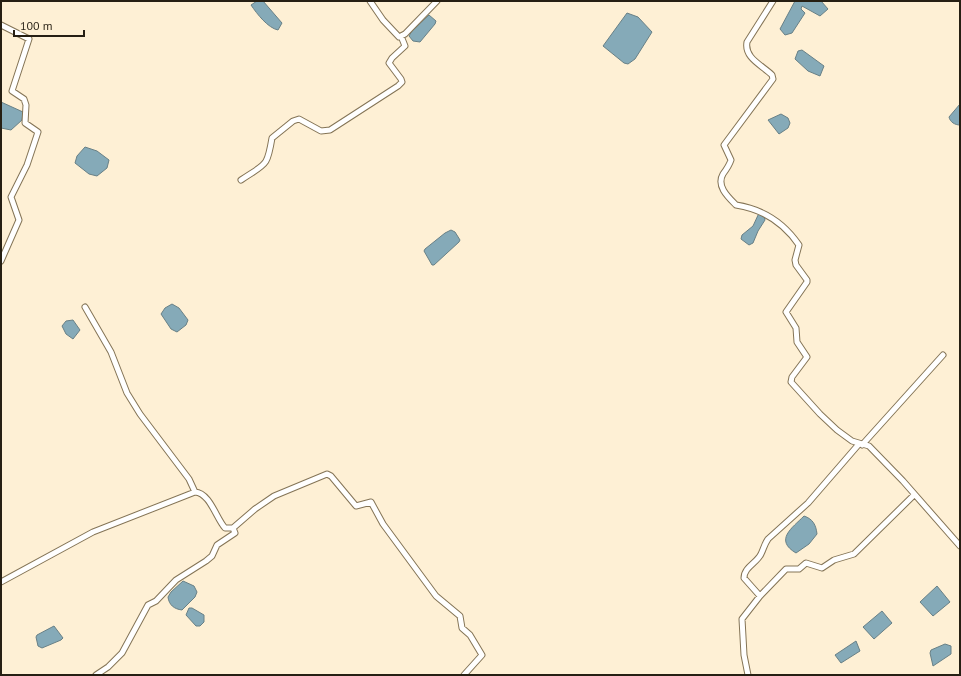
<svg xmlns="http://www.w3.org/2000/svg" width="961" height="676" font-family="'PT Sans',sans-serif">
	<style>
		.water { fill: #85aab8; stroke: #688086 }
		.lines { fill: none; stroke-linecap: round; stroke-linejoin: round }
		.street-casing { stroke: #847456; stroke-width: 7 }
		.street { stroke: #fff; stroke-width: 5 }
	</style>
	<rect width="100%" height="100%" fill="#fef0d5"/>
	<path class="water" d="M 257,1 L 263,1 L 282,23 L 278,30 C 268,28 257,14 251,5 Z
		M 795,1 L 821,1 L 828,9 L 820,16 L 802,6 L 801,9 L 805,13 L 792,33 L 785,35 L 780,29 Z
		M 627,13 L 638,17 L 652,32 L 635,59 L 628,64 L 624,63 L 603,46 Z
		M 429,15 L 436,21 L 435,24 L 420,42 L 413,41 L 409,36 L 412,31 Z
		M 802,50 L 824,66 L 820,76 L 808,71 L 795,59 L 798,51 Z
		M 1,102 L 23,112 L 22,120 L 11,130 L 1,128 Z
		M 960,104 L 960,125 C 955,125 950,122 949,117 Z
		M 781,114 L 788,118 L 790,123 L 788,128 L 779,134 L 768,120 Z
		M 85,147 L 97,151 L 109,160 L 107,168 L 97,176 L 89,174 L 75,163 L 77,156 Z
		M 759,213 L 764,215 L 765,220 L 758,231 L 753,243 L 749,245 L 741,239 L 742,235 L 753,226 Z
		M 451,230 L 455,232 L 460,240 L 459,242 L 434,265 L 432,265 L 424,251 L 425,249 L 445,233 Z
		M 172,304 L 179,308 L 188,320 L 186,325 L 177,332 L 171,329 L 161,314 L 165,308 Z
		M 73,320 L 80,330 L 73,339 L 66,334 L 62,326 L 66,321 Z
		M 804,516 C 813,519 816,525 817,534 L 809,544 L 796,553 C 774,540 792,528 804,516 Z
		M 183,581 L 194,586 L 197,592 L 195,597 L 182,610 C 174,609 169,605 168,597 L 171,592 Z
		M 937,586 L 950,602 L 933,616 L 920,602 Z
		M 189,608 L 192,608 L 204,615 L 204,622 L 200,626 L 196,626 L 186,615 Z
		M 882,611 L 892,623 L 874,639 L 863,627 Z
		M 54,626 L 63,638 L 61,640 L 42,648 L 38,646 L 36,637 L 37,635 Z
		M 856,641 L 860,651 L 841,663 L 835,655 Z
		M 945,644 L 951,646 L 951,654 L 933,666 L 930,653 L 931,650 Z"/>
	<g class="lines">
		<g class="street-casing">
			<path id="street" d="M 370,1 L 383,20 L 399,37 L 405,34 L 437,1
				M 773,1 L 747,42 C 744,58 762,65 772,75 L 773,79 L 724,145 L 731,160 C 729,166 726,170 723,174 C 716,186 728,197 736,205 C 762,209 784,223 799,245 L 795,260 L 796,265 L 807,280 L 807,282 L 786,312 L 796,328 L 797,342 L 807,357 L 792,377 L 791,382 L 820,414 L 837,430 L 852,441 L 869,446 L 903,481 L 960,546
				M 1,25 L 29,39 L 12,91 L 24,99 L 26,105 L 25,123 L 38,132 L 27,165 L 11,197 L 19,220 L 1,261
				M 241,180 C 266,163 267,168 272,138 L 293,121 L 299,119 L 321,131 L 330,130 L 398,86 L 402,82 L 401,79 L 389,63 L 392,58 L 405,46 L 401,36
				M 85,307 L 111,352 L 127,393 L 140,414 L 189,479 L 195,492
				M 862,445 L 943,355
				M 1,582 L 93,532 L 195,492 C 210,493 216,518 225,528 L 233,528 L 255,509 L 274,496 L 327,474 L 331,476 L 356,506 L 371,502 L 383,524 L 436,596 L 460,616 L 462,628 L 470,635 L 482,655 L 464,675
				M 760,596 L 744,578 C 744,567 757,563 761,554 C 764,548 764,545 768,539 L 808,503 L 859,444
				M 96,675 L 108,667 L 122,653 L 148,605 L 156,601 L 176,580 L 206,561 L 212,556 L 217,545 L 235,533 L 233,528
				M 748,675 L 744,655 L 742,619 L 760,596 L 786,569 L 799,569 L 806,563 L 822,568 L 834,560 L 854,554 L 914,495"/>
		</g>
		<use href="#street" class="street"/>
	</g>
	<rect width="961" height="676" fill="none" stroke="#261f13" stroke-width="4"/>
	<path d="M14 30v6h70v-6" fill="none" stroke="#261f13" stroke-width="2"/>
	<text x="20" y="30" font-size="12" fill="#261f13" stroke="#fef0d5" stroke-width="3" paint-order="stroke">100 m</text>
</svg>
